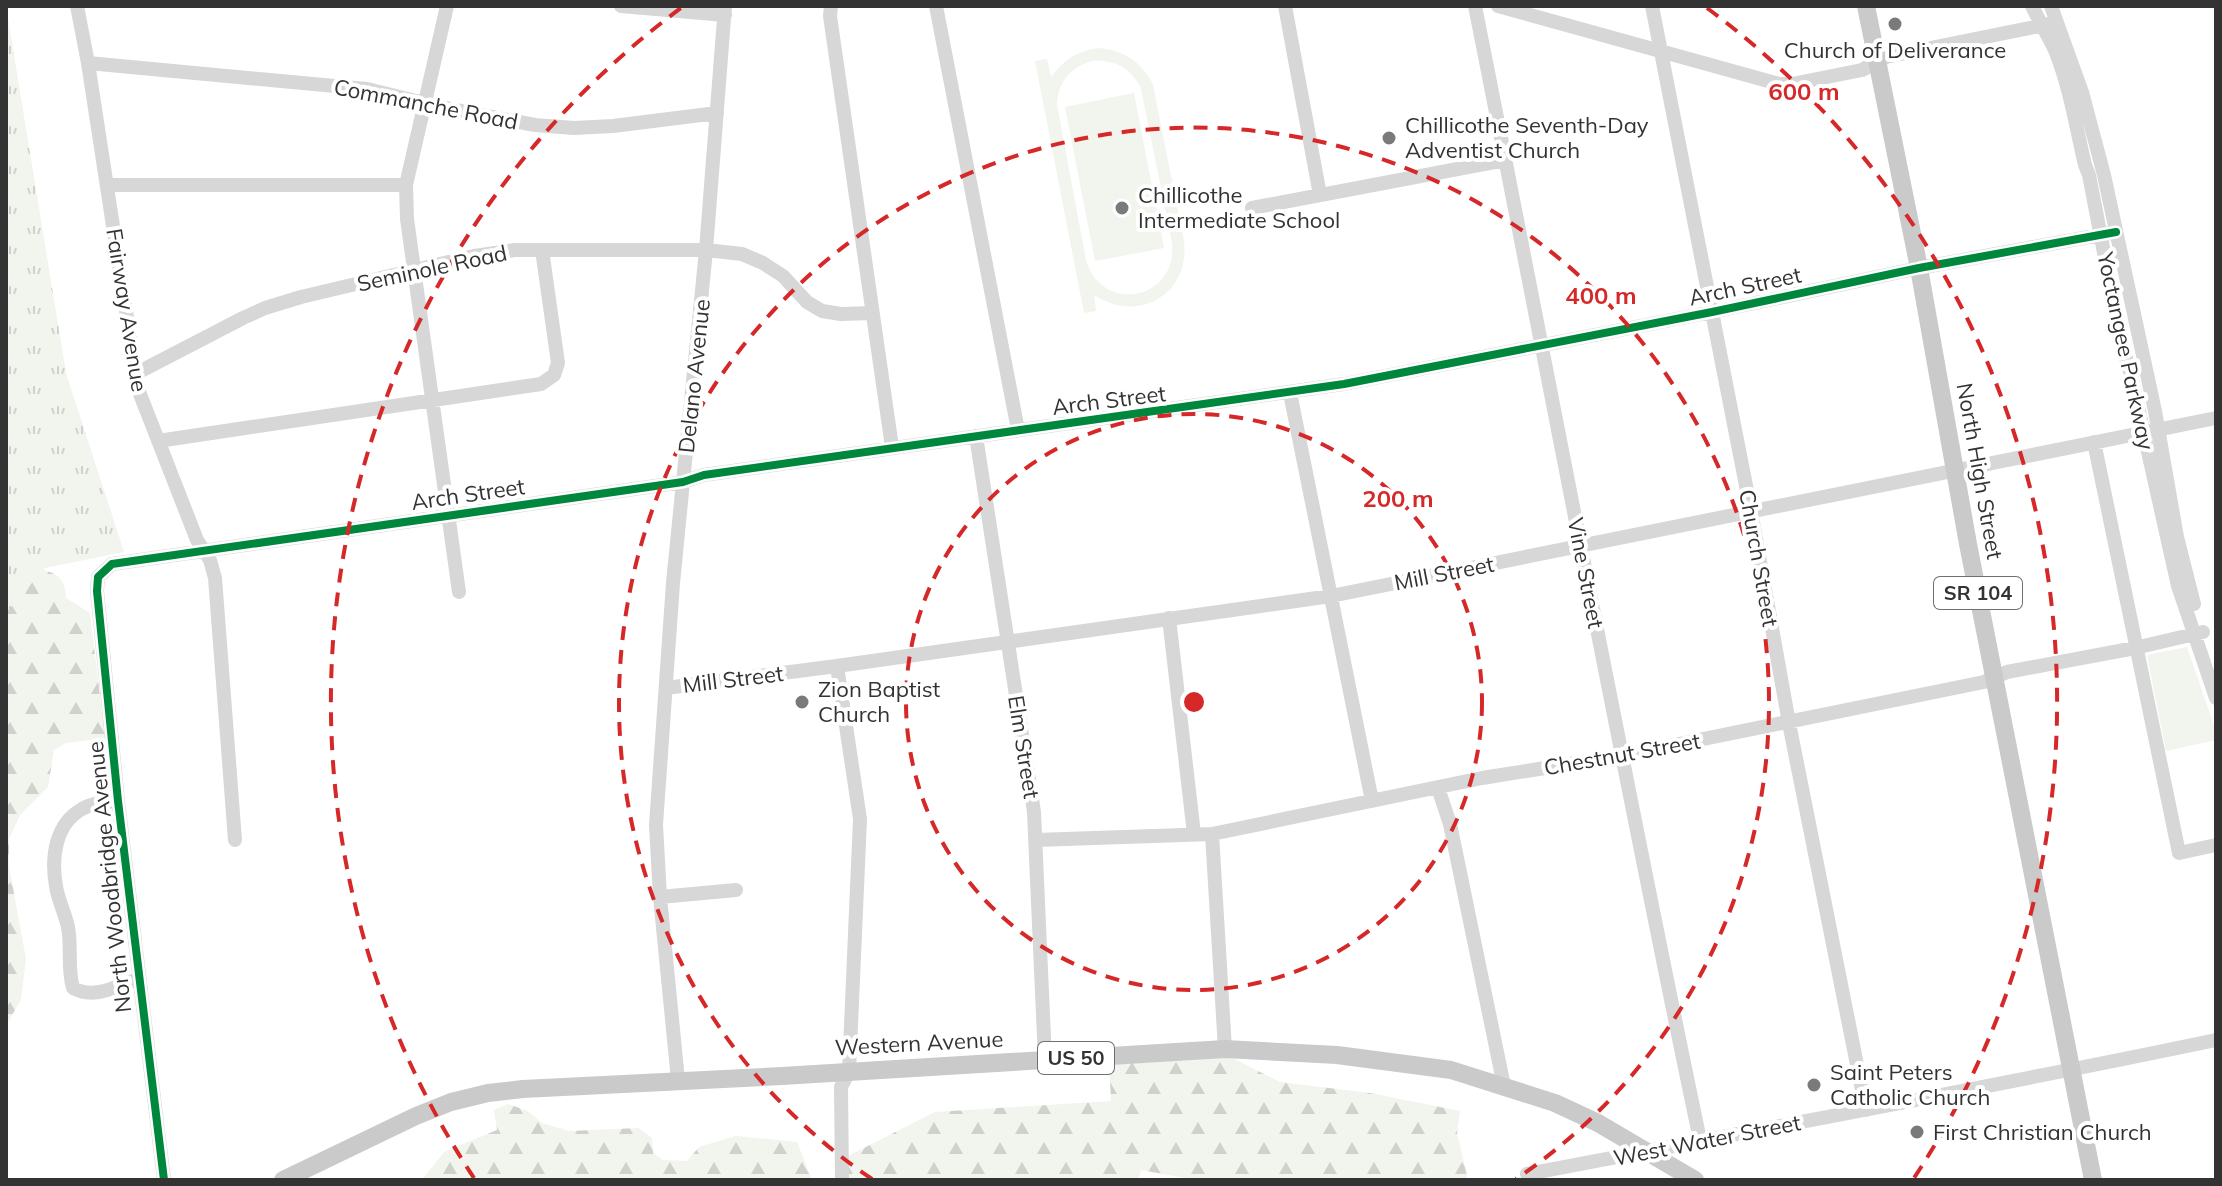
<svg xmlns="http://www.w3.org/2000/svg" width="2222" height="1186" font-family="Mulish,sans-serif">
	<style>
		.grass { fill: url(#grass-tufts) }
		.forest { fill: url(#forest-firs) }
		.green { fill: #f1f5ed; fill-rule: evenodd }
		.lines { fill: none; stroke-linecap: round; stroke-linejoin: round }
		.minor { stroke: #d7d7d7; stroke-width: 14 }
		.major { stroke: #cacaca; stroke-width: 18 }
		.cycleway-casing { stroke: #fff; stroke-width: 13 }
		.cycleway { stroke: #00873e; stroke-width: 8 }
		.ring { fill: none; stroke: #d62828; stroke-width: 4; stroke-dasharray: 14 10 }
		.poi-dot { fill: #7a7a7a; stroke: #fff; stroke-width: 3 }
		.labels { text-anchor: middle; stroke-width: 8; stroke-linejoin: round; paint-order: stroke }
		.shield { fill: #fff; stroke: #707070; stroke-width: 2 }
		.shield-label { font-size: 20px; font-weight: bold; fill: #333 }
		.poi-label { font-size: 22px; fill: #333; stroke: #fff; text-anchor: start }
		.street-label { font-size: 22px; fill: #333; stroke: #fff }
		.centre { fill: #d62828; stroke: #fff; stroke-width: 4 }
		.ring-label { font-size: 24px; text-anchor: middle; font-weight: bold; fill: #d62828; stroke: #fff; stroke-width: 8; stroke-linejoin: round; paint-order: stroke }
	</style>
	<defs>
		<pattern id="grass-tufts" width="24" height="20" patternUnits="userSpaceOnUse" patternTransform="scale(2)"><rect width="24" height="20" fill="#f1f5ed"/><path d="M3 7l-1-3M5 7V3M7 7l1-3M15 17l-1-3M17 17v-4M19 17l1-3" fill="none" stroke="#cfd2cc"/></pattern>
		<pattern id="forest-firs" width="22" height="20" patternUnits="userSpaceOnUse" patternTransform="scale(2)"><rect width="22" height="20" fill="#f1f5ed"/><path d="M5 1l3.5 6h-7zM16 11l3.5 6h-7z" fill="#cfd2cc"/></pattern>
	</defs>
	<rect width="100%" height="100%" fill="#fff"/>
	<path class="grass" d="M 6,6 L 66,373 L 124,552 L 45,568 L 6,617 Z"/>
	<path class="forest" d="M 43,570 C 60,574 65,581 66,598 L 90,613 L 105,738 L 66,743 L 54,750 L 48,787 L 20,815 L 9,839 L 9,866 L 26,959 L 21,1000 L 6,1025 L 6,613 Z
		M 1229,1056 L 1280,1082 L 1370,1093 L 1460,1111 L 1457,1133 L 1468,1180 L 1196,1180 L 1141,1170 L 1138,1180 L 842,1180 L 842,1159 L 935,1112 L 1111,1101 L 1109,1062 Z
		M 508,1104 L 528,1111 L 542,1123 L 569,1131 L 639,1128 L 652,1138 L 653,1153 L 663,1160 L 687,1161 L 699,1147 L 735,1136 L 797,1142 L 812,1180 L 422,1180 L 444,1152 L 497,1130 L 494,1110 Z"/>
	<path class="green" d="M 1098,48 C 1124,50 1142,62 1153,85 L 1184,241 C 1190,295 1138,324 1094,295 L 1096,311 L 1084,313 L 1035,61 L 1047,59 L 1051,77 C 1063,60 1077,51 1098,48 ZM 1092,61 C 1114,59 1132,68 1141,89 L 1172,243 C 1178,300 1102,315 1086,260 L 1057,105 C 1058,83 1070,67 1092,61 Z
		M 1134,93 L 1164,248 L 1095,261 L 1065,107 Z
		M 2187,647 L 2216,731 L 2216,740 L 2166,751 L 2147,655 Z"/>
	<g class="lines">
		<path class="minor" d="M 77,6 L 88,63 L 138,389 L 197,540 L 210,560 L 215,578 L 235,840
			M 447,6 L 406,185 L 407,219 L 459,592
			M 621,6 L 725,15
			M 831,6 L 830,16 L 892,447
			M 936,6 L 1018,430
			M 1285,6 L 1320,195
			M 1475,6 C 1550,384 1621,763 1700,1140
			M 1498,6 L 1779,84 L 1792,84 L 1862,70 L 1886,57 L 2049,24
			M 1652,6 L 1751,511 L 1789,723 L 1866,1110
			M 2032,6 C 2039,21 2048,35 2055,50 C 2070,87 2076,127 2085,165 L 2089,175 L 2122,346 L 2130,371 L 2178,586 L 2216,698
			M 2051,6 L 2082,92 L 2104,175 L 2155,411 L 2177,537 L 2194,604
			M 88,63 L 367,89 L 445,108 L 535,125 L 574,128 L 613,126 L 717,113
			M 107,185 L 406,185
			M 1252,208 L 1505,160
			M 135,374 L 243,318 L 265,308 L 301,297 L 474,256 L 515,250 L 706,250 L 742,254 L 763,263 L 783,276 L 807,302 L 822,311 L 841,314 L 872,313
			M 1290,393 L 1372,801
			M 976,436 L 1034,812 L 1045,1060
			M 158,441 L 541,384 L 554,375 L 558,363 L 542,250
			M 2094,442 L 2179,853 L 2216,845
			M 1169,618 L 1194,834
			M 837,666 L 860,819 L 849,1071 L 841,1087 L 842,1180
			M 666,688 L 837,666 L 1331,596 L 2216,418
			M 1438,788 L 1450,824 L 1504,1086
			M 118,801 C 106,802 92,803 82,809 C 55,824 51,858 56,886 C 58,900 65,913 68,927 C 72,948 67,968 73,988 C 94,1000 117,986 138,979
			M 1212,834 L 1225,1049
			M 1036,840 L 1212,834 L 1482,778 L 1620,756 L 1984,682 L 2007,672 L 2135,648 L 2203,632
			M 660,897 L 736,890
			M 678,1080 L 660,897 L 656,825 L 673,583 L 706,250 L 725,6
			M 1527,1174 C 1757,1130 1987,1088 2216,1040
			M 164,1180 L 118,801 L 97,591 L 98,577 L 112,564 L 683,482 L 704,475 L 1344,384 L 1712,312 L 1919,268 L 2116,232"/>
		<path class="major" d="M 1866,6 L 1919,268 L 1968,544 L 2093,1180
			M 283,1180 L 416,1116 L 451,1102 L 488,1093 L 523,1089 L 782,1076 L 1225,1049 L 1337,1055 L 1451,1070 L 1555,1103 L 1598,1123 L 1695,1180"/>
		<g class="cycleway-casing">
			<path id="cycleway" d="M 164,1180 L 118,801 L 97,591 L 98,577 L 112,564 L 683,482 L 704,475 L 1344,384 L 1712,312 L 1919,268 L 2116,232"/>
		</g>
		<use href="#cycleway" class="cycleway"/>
	</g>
	<g class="ring">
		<circle cx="1194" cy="702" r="288"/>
		<path d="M872 1179A575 575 0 1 1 1516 1179"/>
		<path d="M474 1178A863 863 0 0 1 681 8M1707 8A863 863 0 0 1 1914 1178"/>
	</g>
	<g class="poi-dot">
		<circle cx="1895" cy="24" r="8"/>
		<circle cx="1389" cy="138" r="8"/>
		<circle cx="1122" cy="208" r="8"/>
		<circle cx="802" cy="702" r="8"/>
		<circle cx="1814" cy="1085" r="8"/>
		<circle cx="1917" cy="1132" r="8"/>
	</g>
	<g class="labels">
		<g class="shield">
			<rect x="1934" y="577" width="88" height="32" rx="6"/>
			<rect x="1038" y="1042" width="76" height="32" rx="6"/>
		</g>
		<g class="shield-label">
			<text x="1978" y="600">SR 104</text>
			<text x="1076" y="1065">US 50</text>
		</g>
		<g class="poi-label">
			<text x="1895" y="58" text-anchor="middle">Church of Deliverance</text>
			<text x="1405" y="133">Chillicothe Seventh-Day<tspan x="1405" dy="25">Adventist Church</tspan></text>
			<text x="1138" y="203">Chillicothe<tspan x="1138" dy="25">Intermediate School</tspan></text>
			<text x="818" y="697">Zion Baptist<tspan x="818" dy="25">Church</tspan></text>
			<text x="1830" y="1080">Saint Peters<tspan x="1830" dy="25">Catholic Church</tspan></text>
			<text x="1933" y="1140">First Christian Church</text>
		</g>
		<g class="street-label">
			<text transform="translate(426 104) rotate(11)" y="8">Commanche Road</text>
			<text transform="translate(432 268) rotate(-12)" y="8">Seminole Road</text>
			<text transform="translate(1745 286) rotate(-12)" y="8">Arch Street</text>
			<text transform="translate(127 310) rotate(81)" y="8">Fairway Avenue</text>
			<text transform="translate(2126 351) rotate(78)" y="8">Yoctangee Parkway</text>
			<text transform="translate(694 376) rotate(-84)" y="8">Delano Avenue</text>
			<text transform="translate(1109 400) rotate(-7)" y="8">Arch Street</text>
			<text transform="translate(1980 471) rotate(80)" y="8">North High Street</text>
			<text transform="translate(468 494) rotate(-8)" y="8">Arch Street</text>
			<text transform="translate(1759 558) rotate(80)" y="8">Church Street</text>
			<text transform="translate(1444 573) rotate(-11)" y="8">Mill Street</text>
			<text transform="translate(1586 573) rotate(79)" y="8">Vine Street</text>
			<text transform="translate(733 679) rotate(-7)" y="8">Mill Street</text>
			<text transform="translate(1024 747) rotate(81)" y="8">Elm Street</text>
			<text transform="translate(1622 754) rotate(-10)" y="8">Chestnut Street</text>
			<text transform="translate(109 877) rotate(-96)" y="8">North Woodbridge Avenue</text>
			<text transform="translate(919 1043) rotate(-3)" y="8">Western Avenue</text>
			<text transform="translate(1707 1140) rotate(-11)" y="8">West Water Street</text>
		</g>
	</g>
	<circle cx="1194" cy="702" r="12" class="centre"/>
	<g class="ring-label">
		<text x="1804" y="100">600 m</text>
		<text x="1601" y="304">400 m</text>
		<text x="1398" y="507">200 m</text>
	</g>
	<rect width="2222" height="1186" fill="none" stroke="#333333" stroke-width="16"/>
</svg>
